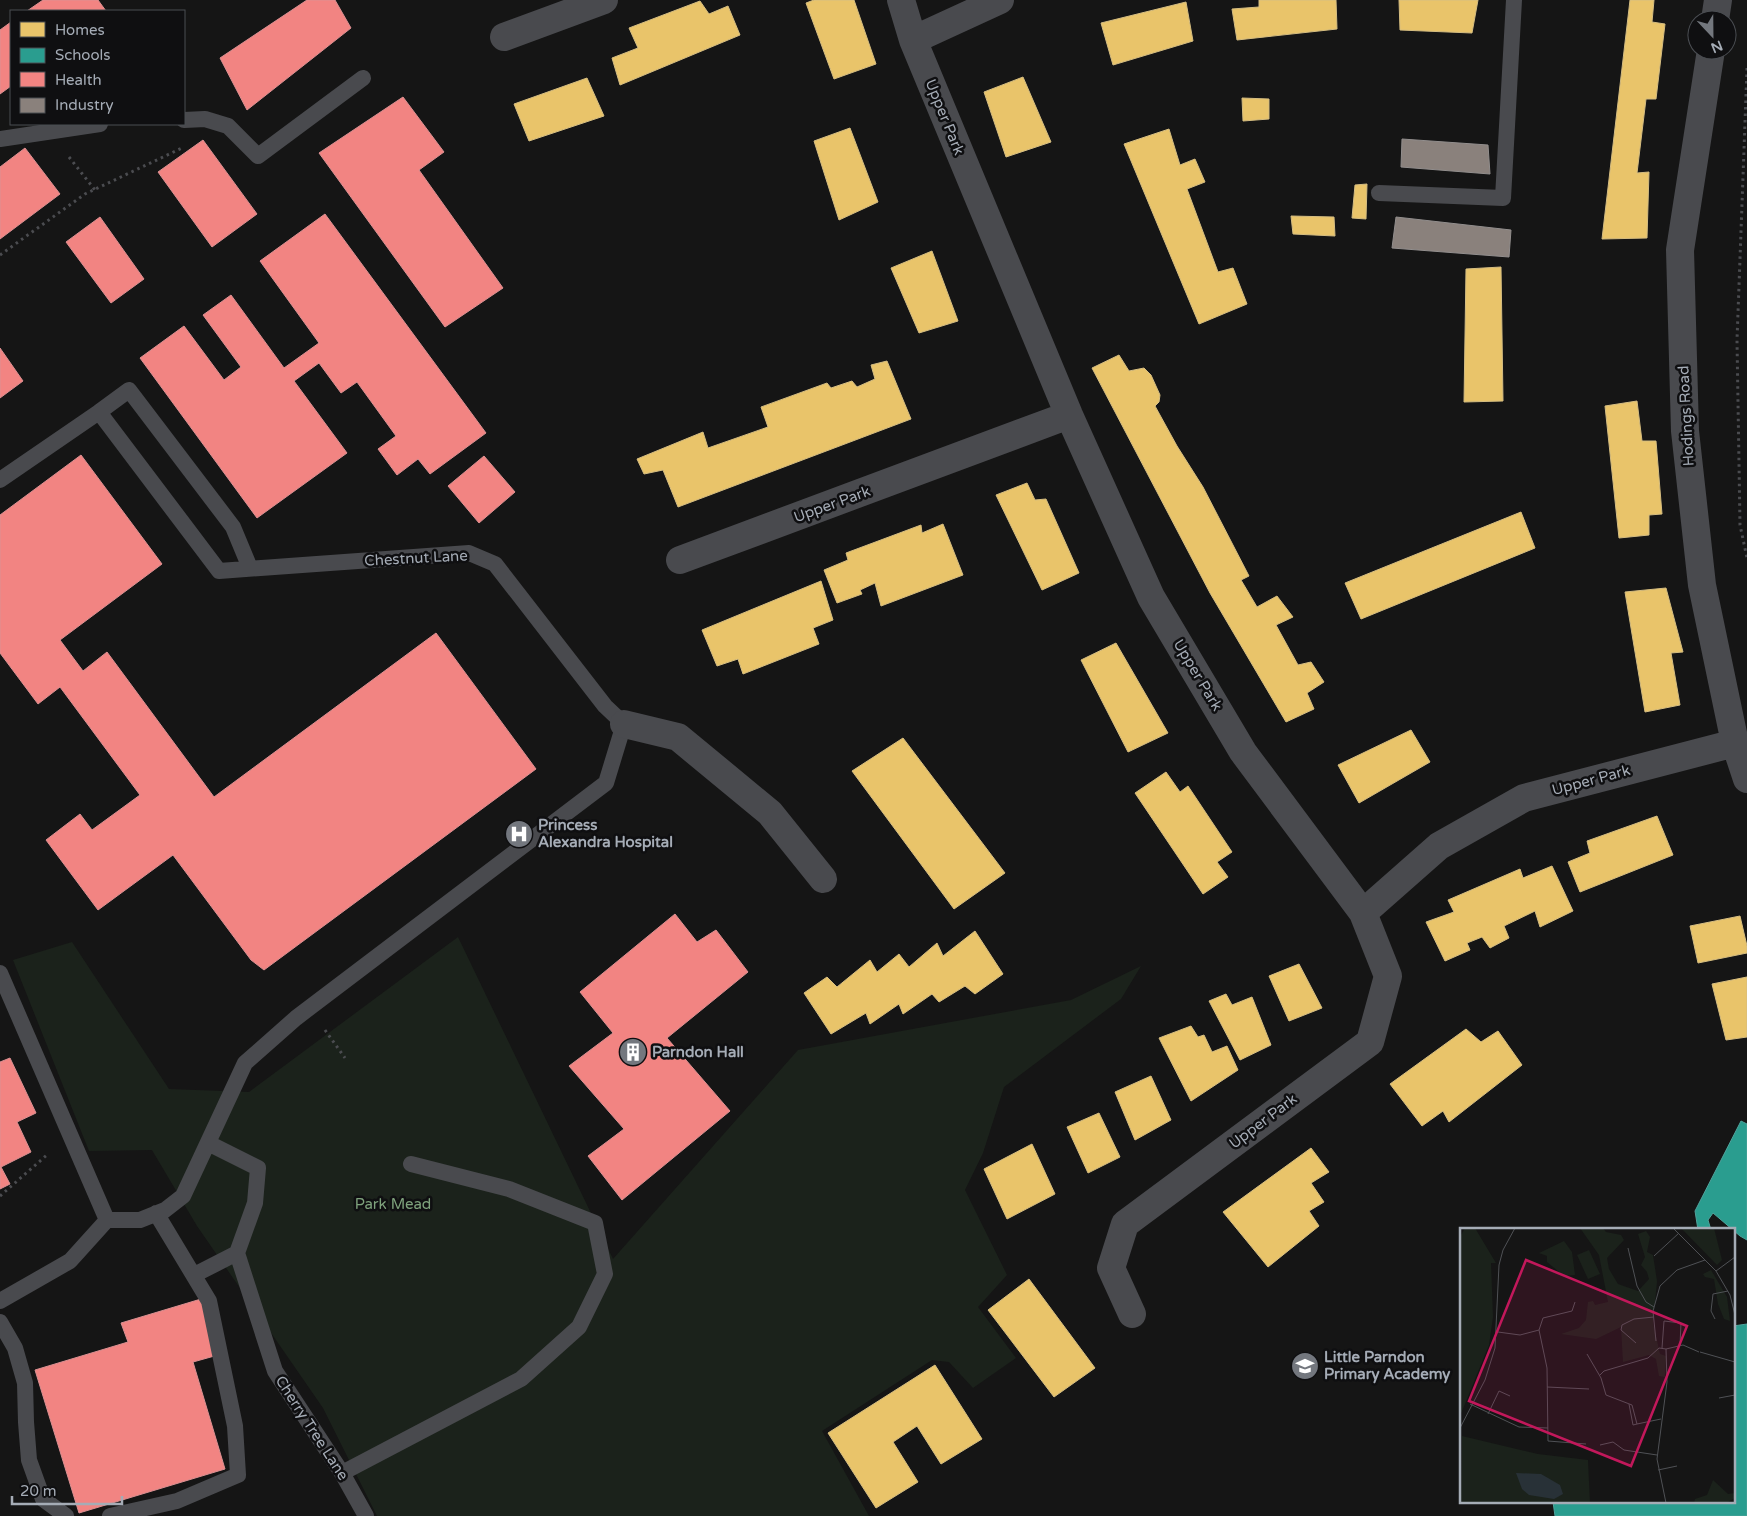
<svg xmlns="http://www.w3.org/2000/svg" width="1747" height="1516" font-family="'Varela Round',sans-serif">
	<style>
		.green { fill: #1b221b }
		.homes { fill: #e9c46a; stroke: #d5bd81 }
		.schools { fill: #2a9d8f; stroke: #4fa29b }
		.health { fill: #f28482; stroke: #db9092 }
		.industry { fill: #8a817c; stroke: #928e8d }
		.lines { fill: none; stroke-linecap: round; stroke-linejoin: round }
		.path { stroke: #4b4c50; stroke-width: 3; stroke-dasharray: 2.5 4; stroke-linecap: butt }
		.lane { stroke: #494a4e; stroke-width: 16 }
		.street { stroke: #494a4e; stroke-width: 28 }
		.labels { text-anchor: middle; stroke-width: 5; stroke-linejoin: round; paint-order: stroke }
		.street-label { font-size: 15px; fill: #a5acb6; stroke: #0f0f11 }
		.poi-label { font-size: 15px; font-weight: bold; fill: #a5acb6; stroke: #0f0f11; text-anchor: start }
		.park-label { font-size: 15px; fill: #7ea27c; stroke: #0f0f11 }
		.inset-road { fill: none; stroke: #4f5155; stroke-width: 1 }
		.view { fill: #c2185b; fill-opacity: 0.15; stroke: #c2185b; stroke-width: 2.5 }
		.inset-edge { fill: none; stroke: #a5acb6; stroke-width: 2.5 }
	</style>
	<rect width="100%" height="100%" fill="#151515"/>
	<path class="green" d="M 458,937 L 613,1259 L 798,1050 L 1071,1000 L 1141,966 L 1121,999 L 1004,1087 L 983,1153 L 965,1190 L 1007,1275 L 978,1307 L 1016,1358 L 973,1388 L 949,1362 L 932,1360 L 822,1431 L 869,1516 L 377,1516 L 323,1408 L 197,1226 L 152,1150 L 89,1151 L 13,960 L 72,942 L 169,1089 L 249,1092 Z"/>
	<path class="homes" d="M 814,0 L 854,0 L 876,64 L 834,79 L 806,3 Z
		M 1259,0 L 1336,0 L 1337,29 L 1237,40 L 1232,9 L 1259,7 Z
		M 1399,0 L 1478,0 L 1472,33 L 1400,30 Z
		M 1630,0 L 1654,0 L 1652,22 L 1665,24 L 1656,99 L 1646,99 L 1637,173 L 1649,172 L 1647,238 L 1602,239 Z
		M 700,1 L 709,14 L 728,6 L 740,35 L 620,85 L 612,58 L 638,48 L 629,28 Z
		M 1186,2 L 1193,41 L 1113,65 L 1101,23 Z
		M 1023,77 L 1051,142 L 1006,157 L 984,92 Z
		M 587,78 L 604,116 L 529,141 L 514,104 Z
		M 1242,98 L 1269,99 L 1269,119 L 1243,121 Z
		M 850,128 L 878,202 L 839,220 L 814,141 Z
		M 1169,129 L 1180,165 L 1195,159 L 1205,182 L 1187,189 L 1218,272 L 1233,268 L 1247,304 L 1199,324 L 1124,144 Z
		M 1367,184 L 1366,219 L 1352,218 L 1355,185 Z
		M 1291,216 L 1334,217 L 1335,236 L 1293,234 Z
		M 932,251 L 958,321 L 919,333 L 891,268 Z
		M 1501,267 L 1503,401 L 1464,402 L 1466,269 Z
		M 1119,355 L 1129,371 L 1144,368 L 1151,375 L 1160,395 L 1159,402 L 1155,406 L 1177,446 L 1203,487 L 1249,576 L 1241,580 L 1257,607 L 1277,596 L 1293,617 L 1276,625 L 1298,665 L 1311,662 L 1324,682 L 1307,693 L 1314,709 L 1286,722 L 1210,593 L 1092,368 Z
		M 887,361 L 911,419 L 678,507 L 663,470 L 644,474 L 637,459 L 703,432 L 708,448 L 768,427 L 761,407 L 827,383 L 831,388 L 852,381 L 857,387 L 875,379 L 871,365 Z
		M 1637,401 L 1642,441 L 1656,441 L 1662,514 L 1649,515 L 1649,535 L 1619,538 L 1605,406 Z
		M 1027,483 L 1035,500 L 1046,499 L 1079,573 L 1042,590 L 996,495 Z
		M 1521,512 L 1535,548 L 1361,619 L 1345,583 Z
		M 943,524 L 963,575 L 881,606 L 875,583 L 860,590 L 862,594 L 837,603 L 824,570 L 848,560 L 846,553 L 921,525 L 922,533 Z
		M 821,581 L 833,620 L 813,628 L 819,644 L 743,674 L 738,659 L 717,666 L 702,630 Z
		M 1666,588 L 1683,652 L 1671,653 L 1680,705 L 1645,712 L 1625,592 Z
		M 1116,643 L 1168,733 L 1128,752 L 1081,660 Z
		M 1411,730 L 1430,762 L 1359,803 L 1338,765 Z
		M 903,738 L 1005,873 L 954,909 L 852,771 Z
		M 1166,772 L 1180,792 L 1188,786 L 1232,852 L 1217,862 L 1228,877 L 1203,894 L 1135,793 Z
		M 1657,816 L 1673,855 L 1580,892 L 1568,862 L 1590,853 L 1587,841 Z
		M 1552,866 L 1573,911 L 1540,927 L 1535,911 L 1504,926 L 1509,938 L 1490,948 L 1482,937 L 1467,943 L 1470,950 L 1445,961 L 1426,922 L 1454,912 L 1448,900 L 1520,869 L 1523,878 Z
		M 1740,916 L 1747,946 L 1747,953 L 1698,963 L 1690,926 Z
		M 975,931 L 1003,974 L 975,994 L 965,986 L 939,1002 L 932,994 L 903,1014 L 899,1004 L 870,1024 L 866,1013 L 831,1034 L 804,993 L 827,977 L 837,987 L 870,960 L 877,972 L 899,954 L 909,967 L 937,943 L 943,956 Z
		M 1299,964 L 1322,1008 L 1289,1021 L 1269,976 Z
		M 1747,977 L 1747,1037 L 1726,1040 L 1712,984 Z
		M 1226,994 L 1232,1005 L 1252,997 L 1271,1045 L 1240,1060 L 1209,1001 Z
		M 1191,1026 L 1198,1037 L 1204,1035 L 1212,1052 L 1227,1046 L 1238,1070 L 1191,1101 L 1159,1038 Z
		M 1466,1029 L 1481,1042 L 1498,1031 L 1522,1065 L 1449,1122 L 1443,1111 L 1422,1126 L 1390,1084 Z
		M 1151,1076 L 1171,1120 L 1135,1140 L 1115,1092 Z
		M 1099,1113 L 1120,1157 L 1088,1173 L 1067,1127 Z
		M 1032,1144 L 1055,1194 L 1007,1219 L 984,1169 Z
		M 1311,1148 L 1329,1172 L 1311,1183 L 1324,1202 L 1309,1211 L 1319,1226 L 1268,1267 L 1223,1212 Z
		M 1029,1279 L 1095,1368 L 1054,1397 L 988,1310 Z
		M 935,1365 L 982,1439 L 941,1464 L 917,1426 L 893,1442 L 918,1482 L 876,1508 L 828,1433 Z"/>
	<path class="schools" d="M 1741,1121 L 1747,1124 L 1747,1240 L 1740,1236 L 1713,1213 L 1708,1220 L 1711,1230 L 1698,1230 L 1695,1211 Z
		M 1747,1324 L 1747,1516 L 1555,1516 L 1553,1502 L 1733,1502 L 1733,1326 Z"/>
	<path class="health" d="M 43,0 L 98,0 L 106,11 L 27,11 Z
		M 307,0 L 335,0 L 351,28 L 247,110 L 220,58 Z
		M 11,22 L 11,86 L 0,94 L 0,30 Z
		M 403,97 L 444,152 L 419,170 L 503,288 L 445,327 L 319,153 Z
		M 203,140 L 257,214 L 212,247 L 158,172 Z
		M 25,148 L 60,194 L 0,239 L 0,167 Z
		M 325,214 L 486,433 L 430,474 L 418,459 L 397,475 L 378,449 L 396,436 L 357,382 L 341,393 L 319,363 L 294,381 L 347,453 L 257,518 L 140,358 L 184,326 L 224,380 L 241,367 L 203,315 L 231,295 L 284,368 L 319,343 L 260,261 Z
		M 100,217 L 144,279 L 111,303 L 66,242 Z
		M 0,348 L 23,381 L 0,398 Z
		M 81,455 L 162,564 L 60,640 L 83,671 L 107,652 L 214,797 L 436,633 L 536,769 L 264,970 L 251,960 L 173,855 L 98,910 L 46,840 L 80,814 L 92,830 L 140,795 L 60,687 L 38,704 L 0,653 L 0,515 Z
		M 484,456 L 515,492 L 479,523 L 448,486 Z
		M 675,914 L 697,942 L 716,930 L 748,972 L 667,1038 L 730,1111 L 622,1200 L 588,1156 L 624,1129 L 569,1066 L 613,1033 L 580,992 Z
		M 10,1058 L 36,1113 L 17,1122 L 31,1152 L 1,1167 L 10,1184 L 0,1189 L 0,1062 Z
		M 201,1299 L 218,1355 L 193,1362 L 225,1469 L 79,1513 L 35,1370 L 128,1342 L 121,1323 Z"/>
	<path class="industry" d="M 1402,139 L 1488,145 L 1490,174 L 1401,167 Z
		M 1396,217 L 1511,230 L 1509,257 L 1392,248 Z"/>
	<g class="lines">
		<path class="path" d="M 1747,68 L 1737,340 L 1740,525 L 1747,558
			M 69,157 L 95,190
			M 0,255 L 85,194 L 182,148
			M 325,1030 L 345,1058
			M 0,1196 L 48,1154"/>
		<path class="lane" d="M 184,120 L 205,119 L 228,126 L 258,156 L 363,78
			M 0,139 L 100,124
			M 1379,193 L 1503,198 L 1514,0
			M 99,412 L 129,390 L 233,527 L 250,568
			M 0,480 L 99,412 L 219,571 L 469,553 L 495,564 L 605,706 L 624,724 L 606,783 L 296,1018 L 245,1063 L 183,1196 L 165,1210 L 140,1220 L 107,1220
			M 0,973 L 107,1220 L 70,1261 L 0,1301
			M 237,1253 L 275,1371 L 342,1473 L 366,1516
			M 194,1275 L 237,1253 L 255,1203 L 258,1168 L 208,1143
			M 0,1322 L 15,1348 L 25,1383 L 26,1422 L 29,1460 L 43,1499 L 66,1516
			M 342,1473 L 521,1379 L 579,1327 L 605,1274 L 595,1223 L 509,1189 L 411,1164
			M 110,1516 L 177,1501 L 238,1475 L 235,1426 L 209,1301 L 156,1213"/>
		<path class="street" d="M 901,0 L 913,40 L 1069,415 L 1151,597 L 1243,752 L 1363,913 L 1388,976 L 1370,1042 L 1125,1224 L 1111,1268 L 1132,1314
			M 1715,20 L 1718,0
			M 504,37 L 604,0
			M 913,40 L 1000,0
			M 1711,50 L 1680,250 L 1685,431 L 1702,585 L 1735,743 L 1747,779
			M 680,560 L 1069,415
			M 624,724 L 678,737 L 770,813 L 823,879
			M 1363,913 L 1439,846 L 1524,798 L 1735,743"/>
	</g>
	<defs>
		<g id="hospital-disc" transform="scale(1.4375)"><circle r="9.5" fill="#73777e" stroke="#0f0f11"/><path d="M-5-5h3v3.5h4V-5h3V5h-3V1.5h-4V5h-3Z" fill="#fff"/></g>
		<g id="building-disc" transform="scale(1.4375)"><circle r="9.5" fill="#73777e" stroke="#0f0f11"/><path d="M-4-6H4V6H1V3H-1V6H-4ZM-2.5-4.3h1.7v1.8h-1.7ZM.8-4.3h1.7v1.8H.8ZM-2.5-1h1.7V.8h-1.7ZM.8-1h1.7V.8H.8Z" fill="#fff"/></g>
		<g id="school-disc" transform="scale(1.4375)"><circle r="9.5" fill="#73777e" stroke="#0f0f11"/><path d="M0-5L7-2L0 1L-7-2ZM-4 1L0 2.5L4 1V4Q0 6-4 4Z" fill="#fff"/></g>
	</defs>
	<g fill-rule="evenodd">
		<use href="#hospital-disc" x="519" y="834"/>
		<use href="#building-disc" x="633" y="1052"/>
		<use href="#school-disc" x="1305" y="1366"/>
	</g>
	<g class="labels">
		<g class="street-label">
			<text transform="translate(945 117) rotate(68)" y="5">Upper Park</text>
			<text transform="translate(1686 416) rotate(-93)" y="5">Hodings Road</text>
			<text transform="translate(832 504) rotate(-20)" y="5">Upper Park</text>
			<text transform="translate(416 558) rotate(-3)" y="5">Chestnut Lane</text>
			<text transform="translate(1198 675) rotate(59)" y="5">Upper Park</text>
			<text transform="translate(1591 780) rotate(-15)" y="5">Upper Park</text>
			<text transform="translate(1263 1121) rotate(-37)" y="5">Upper Park</text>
			<text transform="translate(312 1428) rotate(57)" y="5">Cherry Tree Lane</text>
		</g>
		<g class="poi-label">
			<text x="538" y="830">Princess<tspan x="538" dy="17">Alexandra Hospital</tspan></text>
			<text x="652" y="1057">Parndon Hall</text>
			<text x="1324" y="1362">Little Parndon<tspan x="1324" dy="17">Primary Academy</tspan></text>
		</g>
		<g class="park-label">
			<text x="393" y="1209">Park Mead</text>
		</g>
	</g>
	<g transform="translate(1460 1228)">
		<rect width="275" height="275" fill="#151515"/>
		<path d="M 5,0 L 15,0 L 36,35 L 31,35 L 33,89 L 29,117 L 0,188 L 0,9 ZM 120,0 L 143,0 L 146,4 L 161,7 L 164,12 L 147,30 L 149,41 L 158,56 L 178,63 L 189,51 L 187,44 L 181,37 L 185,29 L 178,6 L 186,3 L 190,9 L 187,24 L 193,27 L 197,53 L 193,95 L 200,126 L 206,128 L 205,149 L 199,148 L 196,131 L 189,127 L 163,134 L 161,99 L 136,111 L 101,106 L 119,100 L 126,92 L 128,74 L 133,73 L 135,77 L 148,74 L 139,27 ZM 221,0 L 254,0 L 262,32 L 257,37 ZM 104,13 L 112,24 L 115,47 L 104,48 L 87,34 L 87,28 L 79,25 ZM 129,22 L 140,46 L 128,51 L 117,27 ZM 251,42 L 267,69 L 270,93 L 264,91 L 258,76 L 254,51 L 245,49 L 243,46 ZM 2,208 L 78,226 L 128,232 L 130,275 L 1,275 ZM 253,252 L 268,266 L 275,265 L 275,270 L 266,275 L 234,275 L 235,271 L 247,267 Z" fill="#1b221b"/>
		<path d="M 56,245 L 81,246 L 100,257 L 103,266 L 94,271 L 69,267 L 62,261 Z" fill="#283137"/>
		<path class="inset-road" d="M 213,0 L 256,43 L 270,67 L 275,87M 168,20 L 177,58 L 186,74 L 194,79M 194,28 L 219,5M 256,43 L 275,29M 115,74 L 112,83 L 83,90 L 79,102 L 87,140 L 88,213 L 126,216M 255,91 L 251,83 L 253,66 L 268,63M 38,104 L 60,107 L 79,102M 196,113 L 193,83 L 200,58 L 217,42 L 245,32M 176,115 L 161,102 L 162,97 L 174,91 L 194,89M 202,120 L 204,93 L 221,95 L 220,117M 240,124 L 275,134M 127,126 L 141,150 L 146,167 L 172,177 L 177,196 L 201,191M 140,147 L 144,143 L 188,130 L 199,120 L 206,121M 87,159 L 129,161M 259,170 L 275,167M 10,176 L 59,199 L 88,200M 169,176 L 173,197 L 177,196M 28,186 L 39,163 L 50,168M 0,200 L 25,152 L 35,120 L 39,37 L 43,22 L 55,0M 140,217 L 153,214 L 164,222 L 197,227M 198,242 L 217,238M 206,275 L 197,231 L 207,154 L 206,121 L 223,117 L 239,124"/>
		<path class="view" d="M 66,32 L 227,98 L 171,238 L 9,173 Z"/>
		<rect width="275" height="275" class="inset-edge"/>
	</g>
	<rect x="10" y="10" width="175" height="115" fill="#0f0f11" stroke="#4b4e53"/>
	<rect x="20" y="22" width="25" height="15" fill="#e9c46a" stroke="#4b4e53"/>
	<text x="55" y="35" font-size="15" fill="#a5acb6">Homes</text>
	<rect x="20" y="48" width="25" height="15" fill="#2a9d8f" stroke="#4b4e53"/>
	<text x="55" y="60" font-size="15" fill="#a5acb6">Schools</text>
	<rect x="20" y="72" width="25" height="15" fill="#f28482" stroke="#4b4e53"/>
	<text x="55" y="85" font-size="15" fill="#a5acb6">Health</text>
	<rect x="20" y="98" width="25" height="15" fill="#8a817c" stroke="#4b4e53"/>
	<text x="55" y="110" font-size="15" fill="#a5acb6">Industry</text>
	<g transform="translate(1712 35) rotate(158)"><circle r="24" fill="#0f0f11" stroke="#4b4e53"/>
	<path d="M0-4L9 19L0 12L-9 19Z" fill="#73777e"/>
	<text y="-8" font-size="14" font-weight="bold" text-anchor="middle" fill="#a5acb6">N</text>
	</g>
	<path d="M12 1496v8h110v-8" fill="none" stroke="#a5acb6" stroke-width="2.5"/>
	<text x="20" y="1496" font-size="15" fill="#a5acb6" stroke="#0f0f11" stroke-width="4" paint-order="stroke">20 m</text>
</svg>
